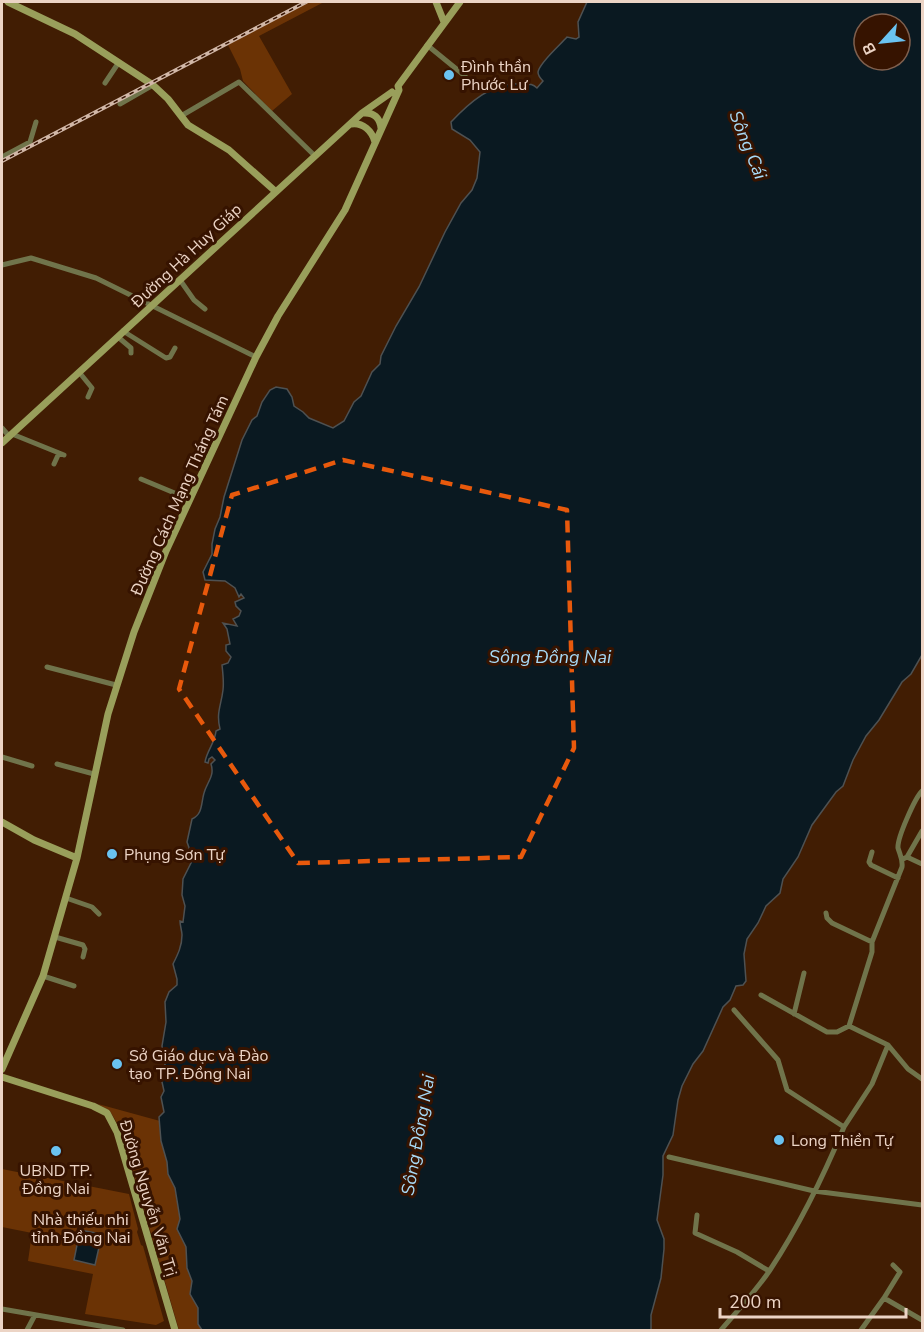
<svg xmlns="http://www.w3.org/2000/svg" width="924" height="1332" font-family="'Nunito Sans',sans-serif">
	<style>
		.green { fill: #6b3305 }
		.water { fill: #0a1921; stroke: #4e5152; stroke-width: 1.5; fill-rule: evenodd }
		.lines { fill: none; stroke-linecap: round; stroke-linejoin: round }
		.street { stroke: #70744b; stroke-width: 5 }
		.secondary { stroke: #999f5b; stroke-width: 7 }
		.rail-casing { stroke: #d1b7a7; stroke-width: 4 }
		.rail { stroke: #361300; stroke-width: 1.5; stroke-dasharray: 4.5; stroke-linecap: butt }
		.marked { fill: none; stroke: #e8590c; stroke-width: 4.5; stroke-dasharray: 12 8; stroke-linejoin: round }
		.poi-dot { fill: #6ac3f1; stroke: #361300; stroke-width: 2 }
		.labels { text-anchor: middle; stroke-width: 6; stroke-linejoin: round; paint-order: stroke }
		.poi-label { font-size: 16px; fill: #ecd4c5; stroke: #361300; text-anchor: start }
		.street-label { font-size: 16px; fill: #ecd4c5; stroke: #361300 }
		.park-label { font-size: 16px; fill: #f2dacc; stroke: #361300 }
		.water-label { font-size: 18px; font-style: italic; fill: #a7daf6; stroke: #361300 }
	</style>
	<rect width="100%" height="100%" fill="#411d03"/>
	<path class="green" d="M 308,2 L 324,2 L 259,36 L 292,94 L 272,111 L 243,81 L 240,69 L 227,43 Z
		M 98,1104 L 160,1121 L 161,1141 L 167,1162 L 168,1174 L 175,1188 L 180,1219 L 177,1229 L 186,1247 L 187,1268 L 192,1281 L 190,1294 L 198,1308 L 198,1324 L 202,1330 L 179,1330 L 121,1130 L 110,1111 Z
		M 2,1169 L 129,1194 L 138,1229 L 137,1232 L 141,1245 L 143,1246 L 164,1321 L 156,1325 L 85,1314 L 93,1274 L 28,1261 L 32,1233 L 2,1227 Z"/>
	<path class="water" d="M 587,2 L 922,2 L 922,655 L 911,674 L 902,682 L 879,720 L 866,736 L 853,760 L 843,786 L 836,792 L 812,825 L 798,857 L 783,879 L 780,893 L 766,906 L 758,923 L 747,939 L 744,954 L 746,981 L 743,985 L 736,986 L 730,1000 L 723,1007 L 703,1051 L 693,1064 L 682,1086 L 678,1100 L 673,1135 L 663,1156 L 663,1175 L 657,1220 L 664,1239 L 664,1249 L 661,1278 L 651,1315 L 651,1330 L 202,1330 L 198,1324 L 198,1308 L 190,1294 L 192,1281 L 187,1268 L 186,1247 L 177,1229 L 180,1219 L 175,1188 L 168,1174 L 167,1162 L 161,1141 L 159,1117 L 164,1112 L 161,1097 L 164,1091 L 162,1082 L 165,1065 L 162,1046 L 166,1022 L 165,1002 L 169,992 L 177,985 L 177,979 L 173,964 C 178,954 182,946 182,935 C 182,931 180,926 180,921 L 183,922 L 185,906 L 182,895 L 183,879 L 193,859 L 187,842 L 192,819 C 203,814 201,803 204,793 C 207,782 215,776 211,764 L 215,760 L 212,757 L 209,759 L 208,763 L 205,762 C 207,750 215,743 216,731 L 220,729 C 216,713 221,706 223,690 C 224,682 223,674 222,665 L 228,663 L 231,657 L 226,651 L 226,645 L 230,644 L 227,629 L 223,623 L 237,626 L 233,619 L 239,616 L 241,611 L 236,606 L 235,602 L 244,598 L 241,594 L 239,597 L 235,588 L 225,581 L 205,580 L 203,572 L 212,554 L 212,544 L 215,529 L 220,517 L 224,497 L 242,440 L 252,420 L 257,416 L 262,402 L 270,390 L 276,387 L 287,389 L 292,397 L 294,406 L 303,412 L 309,418 L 333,428 L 344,421 L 354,402 L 361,396 L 372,372 L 380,364 L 381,356 L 396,326 L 419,287 L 445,232 L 461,203 L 472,190 L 477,178 L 480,152 L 470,140 L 452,129 L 451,122 C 468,104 493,81 519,84 C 527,85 531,82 537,88 L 543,81 C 541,79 538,75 538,72 C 539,63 561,44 567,37 L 576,39 L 579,37 L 578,22 ZM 864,24 L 900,24 L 900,60 L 864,60 Z
		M 80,1230 L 102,1234 L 95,1265 L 74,1260 Z"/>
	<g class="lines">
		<path class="street" d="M 427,45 L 465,76
			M 105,83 L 119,62
			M 120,104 L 153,85
			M 181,116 L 239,82 L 315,156
			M 2,157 L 30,142 L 36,122
			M 2,265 L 31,258 L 96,278 L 256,357
			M 180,280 L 194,300 L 205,309
			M 123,331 L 166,358 L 170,357 L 175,348
			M 118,337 L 131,348 L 131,353
			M 79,372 L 92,388 L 88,397
			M 2,428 L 9,436
			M 12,434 L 64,455
			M 54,464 L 59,453
			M 141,479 L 189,499
			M 47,667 L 116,685
			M 2,757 L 32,766
			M 57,764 L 94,774
			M 922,791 C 915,798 897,838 898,848 C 900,855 903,859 902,867 L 872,942 L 872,952 L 849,1026 L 888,1045 L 908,1069 L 922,1079
			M 872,852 L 869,862 L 871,865 L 898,878
			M 907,857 L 922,864
			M 903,859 L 907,857 L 922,831
			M 66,898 L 92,907 L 99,914
			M 826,913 L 827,918 L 832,923 L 872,942
			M 55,937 L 83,945 L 85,949 L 83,957
			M 43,976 L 74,986
			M 761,995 L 827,1032 L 837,1032 L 849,1026
			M 794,1014 L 804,973
			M 844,1127 L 872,1084 L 888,1045
			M 669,1157 L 814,1191 L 922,1205
			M 697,1215 L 695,1233 L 737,1252 L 769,1271
			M 884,1298 L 900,1272 L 893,1265
			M 2,1309 L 123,1330
			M 27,1330 L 35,1315
			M 721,1330 C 738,1310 756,1291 770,1270 C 799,1226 824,1175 844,1127 L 787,1090 L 778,1060 L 734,1010
			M 861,1330 L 884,1298 L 922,1320"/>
		<path class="secondary" d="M 8,2 L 75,34 L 153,85 L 168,99 L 188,125 L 229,150 L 275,191
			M 436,2 L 444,22
			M 363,113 C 374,112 380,118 381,128
			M 351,124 C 363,122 372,131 375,142
			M 2,443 L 362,113 L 392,92
			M 2,822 L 34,840 L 77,858
			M 2,1069 L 43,976 L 77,858 L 108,714 L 134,632 L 166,551 L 256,357 L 278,316 L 345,210 L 399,90 L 398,86 L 460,2
			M 2,1077 L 93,1106 L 107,1113 L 117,1132 L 175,1330"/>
		<g class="rail-casing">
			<path id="rail" d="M 2,161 L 306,2"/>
		</g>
		<use href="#rail" class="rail"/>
	</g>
	<path class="marked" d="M 343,460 L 567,510 L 574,748 L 521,857 L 298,863 L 179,689 L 232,495 Z"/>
	<g class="poi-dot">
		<circle cx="449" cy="75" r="6"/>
		<circle cx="112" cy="854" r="6"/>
		<circle cx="117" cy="1064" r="6"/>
		<circle cx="779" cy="1140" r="6"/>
		<circle cx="56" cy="1151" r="6"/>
	</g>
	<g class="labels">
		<g class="poi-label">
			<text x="461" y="72">Đình thần<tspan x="461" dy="18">Phước Lư</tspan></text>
			<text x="124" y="860">Phụng Sơn Tự</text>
			<text x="129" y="1061">Sở Giáo dục và Đào<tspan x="129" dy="18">tạo TP. Đồng Nai</tspan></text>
			<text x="791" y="1146">Long Thiền Tự</text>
			<text x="56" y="1176" text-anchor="middle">UBND TP.<tspan x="56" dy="18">Đồng Nai</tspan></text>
		</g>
		<g class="street-label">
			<text transform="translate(186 255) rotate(-43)" y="6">Đường Hà Huy Giáp</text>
			<text transform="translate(179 495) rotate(-66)" y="6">Đường Cách Mạng Tháng Tám</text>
			<text transform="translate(149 1198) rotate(73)" y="6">Đường Nguyễn Văn Trị</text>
		</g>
		<g class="park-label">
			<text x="81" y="1225">Nhà thiếu nhi<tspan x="81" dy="18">tỉnh Đồng Nai</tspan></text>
		</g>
		<g class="water-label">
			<text transform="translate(748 145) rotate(68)" y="6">Sông Cái</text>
			<text x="550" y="663">Sông Đồng Nai</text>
			<text transform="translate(418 1135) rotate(-80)" y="6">Sông Đồng Nai</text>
		</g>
	</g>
	<rect width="924" height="1332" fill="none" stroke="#ecd4c5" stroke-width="6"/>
	<g transform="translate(882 42) rotate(243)"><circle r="28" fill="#361300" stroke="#7f604f" stroke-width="1.5"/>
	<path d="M0-4.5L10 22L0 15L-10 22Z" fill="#6ac3f1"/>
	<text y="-9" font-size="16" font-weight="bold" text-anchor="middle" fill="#ecd4c5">B</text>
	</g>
	<path d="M720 1308v9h186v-9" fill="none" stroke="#ecd4c5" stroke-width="3"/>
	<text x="729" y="1308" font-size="18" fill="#ecd4c5" stroke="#361300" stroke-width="4.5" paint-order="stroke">200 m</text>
</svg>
